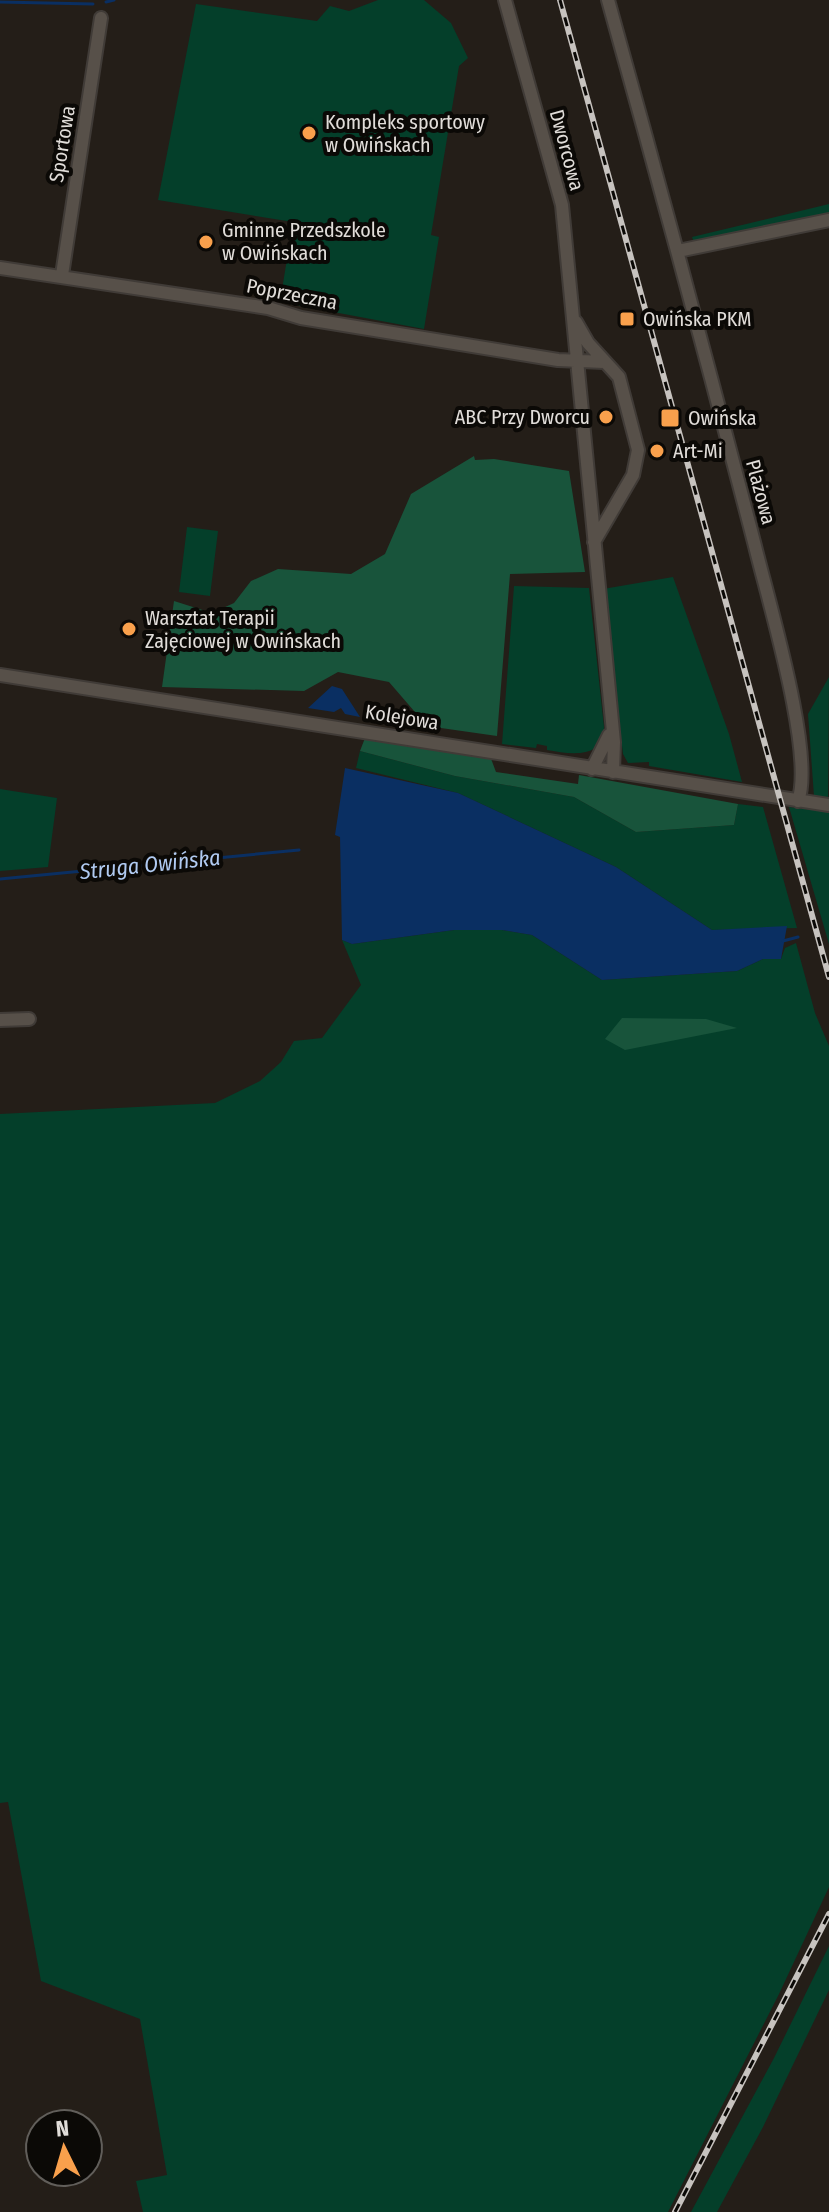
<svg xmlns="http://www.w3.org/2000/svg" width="829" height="2212" font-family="'Fira Sans Condensed',sans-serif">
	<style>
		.green { fill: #043f2a }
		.forest { fill: #18543b }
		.water { fill: #0a2f62 }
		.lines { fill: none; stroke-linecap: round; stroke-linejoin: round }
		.stream { stroke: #0a2f62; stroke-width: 3 }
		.minor-casing { stroke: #403b37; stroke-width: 16 }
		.minor { stroke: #575049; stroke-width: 12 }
		.rail-casing { stroke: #c7c3bf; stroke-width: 6 }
		.rail { stroke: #0b0906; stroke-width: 3; stroke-dasharray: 9; stroke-linecap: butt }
		.poi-dot { fill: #f9a04c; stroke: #0b0906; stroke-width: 3 }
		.labels { text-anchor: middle; stroke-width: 8; stroke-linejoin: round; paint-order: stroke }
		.poi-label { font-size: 20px; fill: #e1ddd9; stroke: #0b0906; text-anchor: start }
		.street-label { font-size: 20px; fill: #e1ddd9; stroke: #0b0906 }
		.water-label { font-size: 22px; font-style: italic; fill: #b0caf1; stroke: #0b0906 }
	</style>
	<rect width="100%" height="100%" fill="#241e18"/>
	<path class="green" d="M 378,0 L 424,0 L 451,23 L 468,58 L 459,66 L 431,235 L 439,237 L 424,329 L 280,302 L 293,222 L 158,200 L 196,4 L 317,21 L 330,6 L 349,11 Z
		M 829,204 L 829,226 L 698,254 L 692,237 Z
		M 187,527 L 218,531 L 210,596 L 179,592 Z
		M 673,577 L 729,734 L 742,782 L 649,766 L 649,762 L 628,763 L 623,754 L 603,589 Z
		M 514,586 L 589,588 L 604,727 C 604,760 570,754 547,750 L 547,746 L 537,744 L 536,748 L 502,744 Z
		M 829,677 L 828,797 L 814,796 L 808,714 Z
		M 360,751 L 455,776 L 574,797 L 636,832 L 734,825 L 738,804 L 763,807 L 797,928 L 712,930 L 616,867 L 458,793 L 356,768 Z
		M 0,789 L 57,798 L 48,867 L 0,871 Z
		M 789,807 L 829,812 L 829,944 Z
		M 454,930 L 502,930 L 532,935 L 602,980 L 737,971 L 763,959 L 781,959 L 785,948 L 796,943 L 815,1013 L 829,1046 L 829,1887 L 779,1994 L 668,2212 L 143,2212 L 136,2181 L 167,2175 L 140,2019 L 41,1981 L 8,1802 L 0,1803 L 0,1114 L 215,1103 L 260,1081 L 281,1062 L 294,1041 L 322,1038 L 361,985 L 342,940 L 352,944 Z
		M 829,1946 L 829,1990 L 763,2127 L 717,2212 L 691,2212 L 774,2058 Z"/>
	<path class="forest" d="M 474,456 L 475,460 L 494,459 L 569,471 L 585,572 L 510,574 L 497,736 L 427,726 L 389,682 L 338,672 L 304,691 L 162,687 L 174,601 L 212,613 L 234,603 L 251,581 L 278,569 L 351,574 L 385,554 L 411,494 Z
		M 365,738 L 490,756 L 496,772 L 578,784 L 579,775 L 738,804 L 734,825 L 636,832 L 574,797 L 455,776 L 360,751 Z
		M 622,1018 L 706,1019 L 737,1028 L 625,1050 L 605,1039 Z"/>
	<path class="water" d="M 332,686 L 342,689 L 360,717 L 345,714 L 341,708 L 334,712 L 308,708 Z
		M 345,768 L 458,793 L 616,867 L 712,930 L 787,926 L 781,959 L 763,959 L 737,971 L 602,980 L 532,935 L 502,930 L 454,930 L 352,944 L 342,940 L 340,837 L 335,835 Z"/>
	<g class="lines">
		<path class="stream" d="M 0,2 L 93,4
			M 106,2 L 114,0
			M 0,879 L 299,850
			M 783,941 L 798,937"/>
		<g class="minor-casing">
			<path id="minor" d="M 505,0 L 562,205 L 614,742 L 613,772
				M 608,0 C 659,182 708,364 755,546 C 768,600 815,755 798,801
				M 678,251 L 829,220
				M 0,268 L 268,308 L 301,318 L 558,360 L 604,362
				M 62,275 L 101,18
				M 576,322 L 588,343 L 619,377 L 638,450 L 633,475 L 594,542
				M 0,675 L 829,805
				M 592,769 L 609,735
				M 0,1020 L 29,1019"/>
		</g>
		<use href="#minor" class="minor"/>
		<g class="rail-casing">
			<path id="rail" d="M 560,0 L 829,977
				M 675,2212 L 829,1914"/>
		</g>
		<use href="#rail" class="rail"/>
	</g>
	<g class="poi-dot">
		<circle cx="309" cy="133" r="8"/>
		<circle cx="206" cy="242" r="8"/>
		<rect x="619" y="311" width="16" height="16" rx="4"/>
		<circle cx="606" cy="417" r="8"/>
		<rect x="660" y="408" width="20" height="20" rx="4"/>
		<circle cx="657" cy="451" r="8"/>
		<circle cx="129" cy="629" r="8"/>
	</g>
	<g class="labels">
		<g class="poi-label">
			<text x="325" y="129">Kompleks sportowy<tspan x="325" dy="23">w Owińskach</tspan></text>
			<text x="222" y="237">Gminne Przedszkole<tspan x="222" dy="23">w Owińskach</tspan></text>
			<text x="643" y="326">Owińska PKM</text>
			<text x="590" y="424" text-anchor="end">ABC Przy Dworcu</text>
			<text x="688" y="425">Owińska</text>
			<text x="673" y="458">Art-Mi</text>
			<text x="145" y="625">Warsztat Terapii<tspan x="145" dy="23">Zajęciowej w Owińskach</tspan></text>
		</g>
		<g class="street-label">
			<text transform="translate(62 144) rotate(-81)" y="7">Sportowa</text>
			<text transform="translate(567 150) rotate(75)" y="7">Dworcowa</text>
			<text transform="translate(292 294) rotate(11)" y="7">Poprzeczna</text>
			<text transform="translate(761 492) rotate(75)" y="7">Plażowa</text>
			<text transform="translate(402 717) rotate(9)" y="7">Kolejowa</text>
		</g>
		<g class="water-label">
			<text transform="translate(150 864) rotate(-6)" y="8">Struga Owińska</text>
		</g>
	</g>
	<g transform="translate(64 2148) rotate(355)"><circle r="38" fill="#0b0906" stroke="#615e5a" stroke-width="2"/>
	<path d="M0-6L14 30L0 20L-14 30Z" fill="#f9a04c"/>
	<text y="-12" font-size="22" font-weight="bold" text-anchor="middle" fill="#e1ddd9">N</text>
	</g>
</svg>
